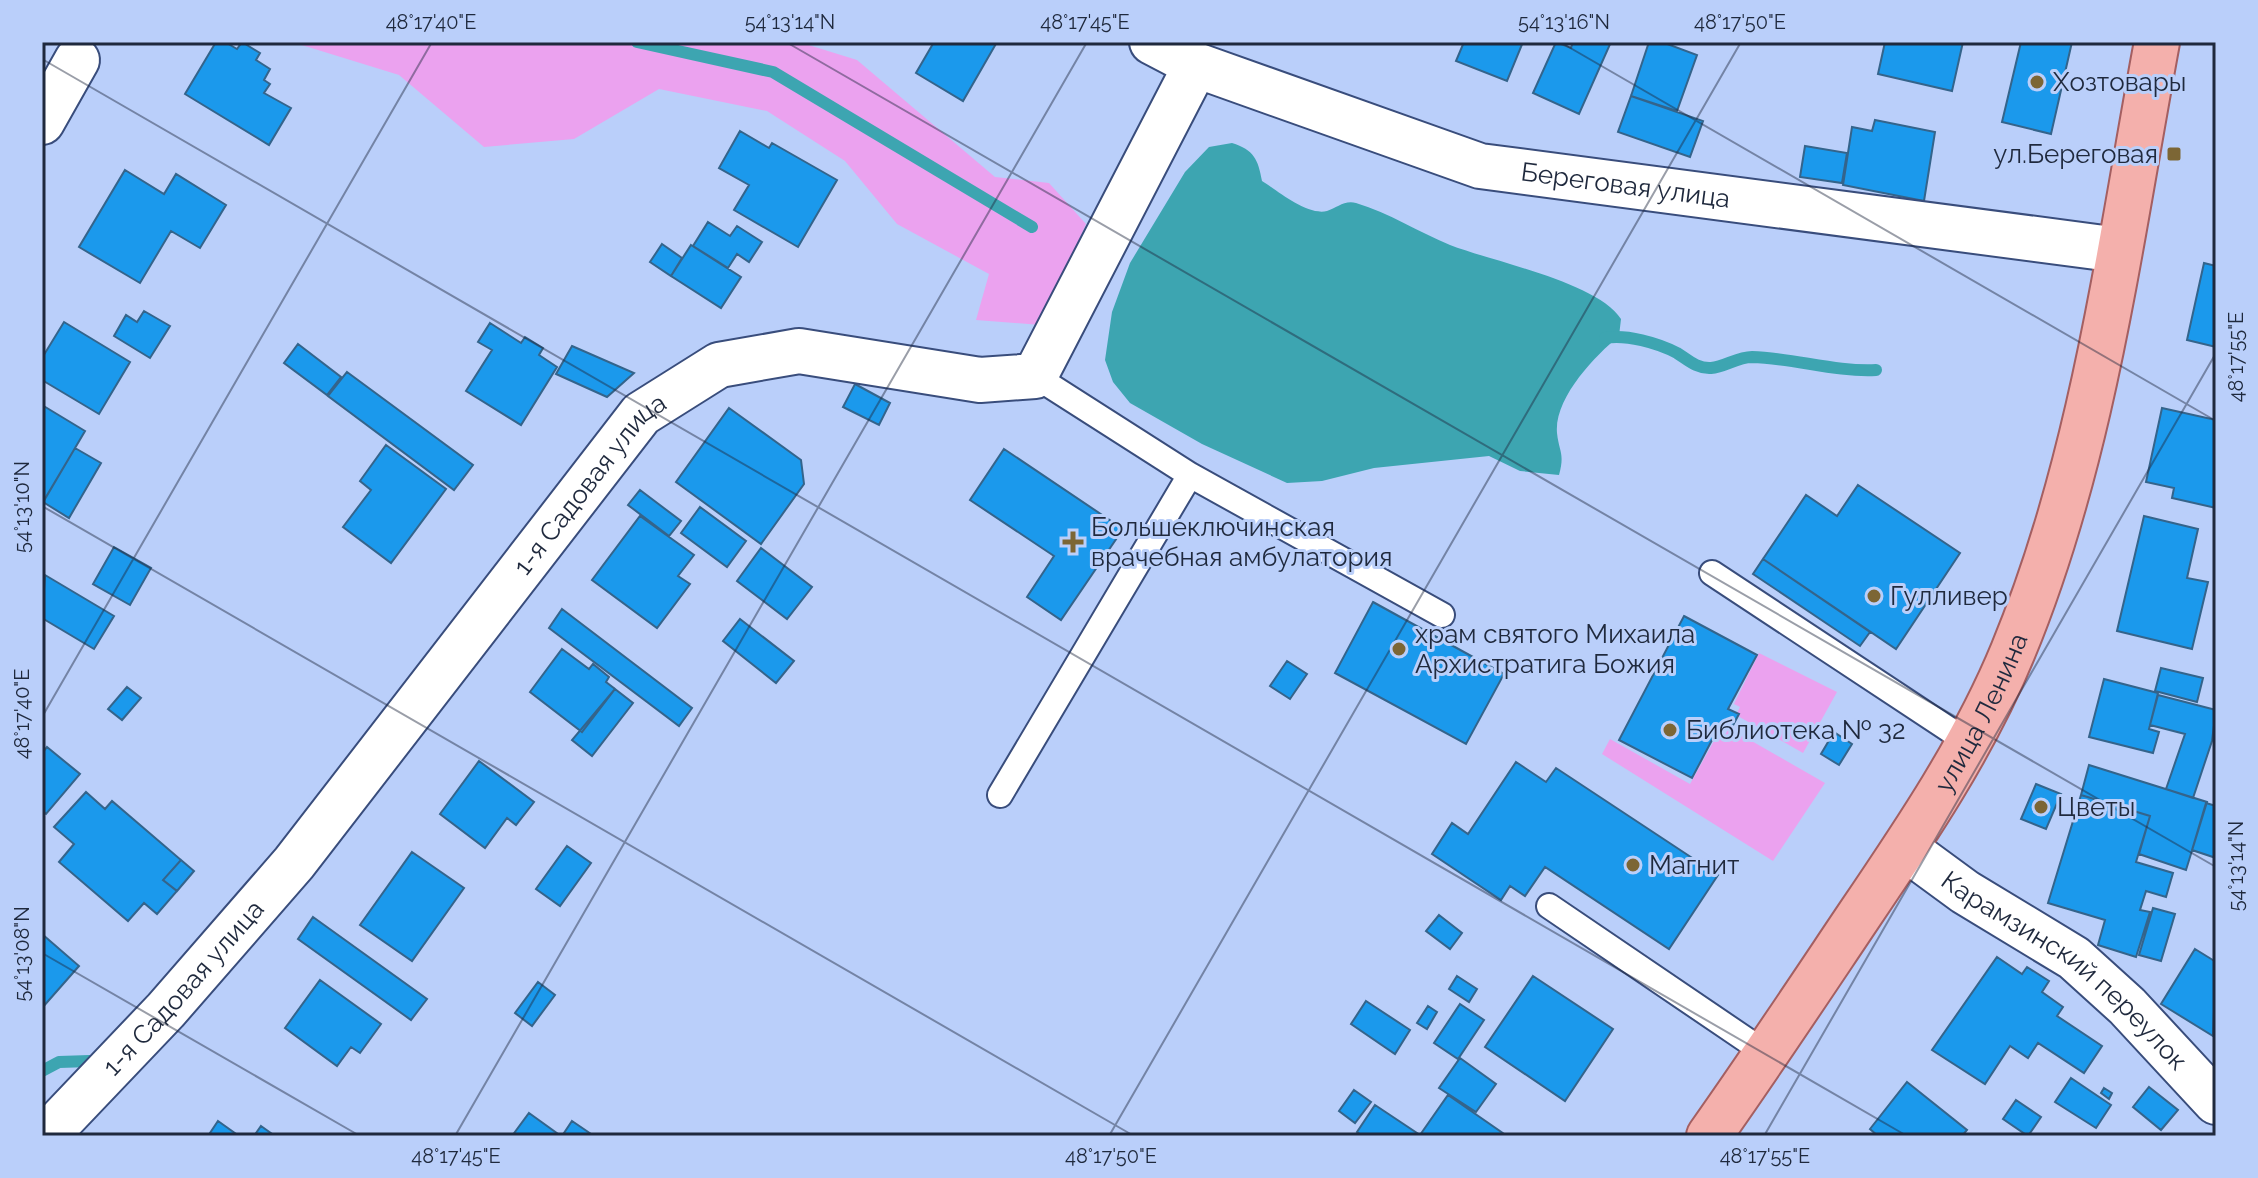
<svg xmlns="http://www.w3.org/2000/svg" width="2258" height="1178" font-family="Raleway,sans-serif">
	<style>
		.green { fill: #eba2ef }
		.water { fill: #3da5b1 }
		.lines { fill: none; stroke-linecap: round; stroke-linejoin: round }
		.stream { stroke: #3da5b1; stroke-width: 12 }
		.building { fill: #1b99ec; stroke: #34648b; stroke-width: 2 }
		.lane-casing { stroke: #394d7c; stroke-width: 28 }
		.street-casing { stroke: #394d7c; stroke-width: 48 }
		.primary-casing { stroke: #a45f61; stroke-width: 48 }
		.lane { stroke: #fff; stroke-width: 24 }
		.street { stroke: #fff; stroke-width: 44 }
		.primary { stroke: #f4b0ac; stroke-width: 44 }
		.ticks { fill: none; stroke: #1f293d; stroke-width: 2; stroke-opacity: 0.45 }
		.poi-dot { fill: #7c6635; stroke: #bacffa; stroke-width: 3 }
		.labels { text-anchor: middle; stroke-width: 6; stroke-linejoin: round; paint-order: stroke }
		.poi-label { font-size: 26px; fill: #1f293d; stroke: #bacffa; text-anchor: start }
		.street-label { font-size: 26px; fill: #1f293d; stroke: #bacffa }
		.neatline { fill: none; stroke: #1f293d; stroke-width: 3 }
		.ticks-label { font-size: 20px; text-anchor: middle; fill: #1f293d }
	</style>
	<rect width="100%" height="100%" fill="#bacffa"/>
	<path class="green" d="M 292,42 L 799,42 L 857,60 L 995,177 L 1049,183 L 1086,224 L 1041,325 L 976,320 L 989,274 L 897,224 L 845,161 L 767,111 L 659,89 L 574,139 L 484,147 L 399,75 Z
		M 1759,653 L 1837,692 L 1803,753 L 1736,715 L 1740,707 L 1734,704 Z
		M 1729,728 L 1825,783 L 1773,861 L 1602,754 L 1610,739 L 1690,784 L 1719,732 L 1725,735 Z"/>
	<path class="water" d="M 1232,143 C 1254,150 1258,159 1262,181 C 1278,191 1307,216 1327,211 C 1337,208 1344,200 1356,203 C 1390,213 1418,232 1450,245 C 1494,262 1597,282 1621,319 L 1619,336 C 1595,356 1554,398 1557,433 C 1559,452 1565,453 1559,475 L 1520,471 L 1489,456 L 1374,468 L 1322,481 L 1287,483 L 1202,444 L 1130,403 L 1113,382 L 1105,360 L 1112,312 L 1130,263 L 1185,172 L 1209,147 Z"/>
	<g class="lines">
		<path class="stream" d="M 637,42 L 773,72 L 1032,227
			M 1605,338 C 1626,334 1658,343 1677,353 C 1687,359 1697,369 1711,368 C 1725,367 1737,357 1752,357 C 1794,358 1834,372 1876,370
			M 42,1071 L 59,1062 L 90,1061"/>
	</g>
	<path class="building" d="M 216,42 L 225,42 L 237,49 L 242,42 L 260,53 L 256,60 L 270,69 L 264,80 L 270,84 L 264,93 L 291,108 L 269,145 L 185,94 Z
		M 934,42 L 997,42 L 963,101 L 916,73 Z
		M 1464,42 L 1523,42 L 1507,81 L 1456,61 Z
		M 1556,42 L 1571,48 L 1573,42 L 1611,42 L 1579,114 L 1533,93 Z
		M 1649,42 L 1662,42 L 1697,55 L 1677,111 L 1631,96 Z
		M 1885,42 L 1963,42 L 1952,91 L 1878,74 Z
		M 2021,42 L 2072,42 L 2051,134 L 2002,122 Z
		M 1631,96 L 1703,121 L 1690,157 L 1618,132 Z
		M 1875,120 L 1935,132 L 1924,201 L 1843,185 L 1852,127 L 1872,131 Z
		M 740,131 L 769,148 L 772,143 L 837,180 L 798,247 L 734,210 L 749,185 L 719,168 Z
		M 1805,146 L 1847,153 L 1842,183 L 1800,177 Z
		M 125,170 L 164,194 L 176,174 L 226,205 L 200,248 L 171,231 L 140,283 L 79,247 Z
		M 708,222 L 730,236 L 737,226 L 762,242 L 749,262 L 737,254 L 728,268 L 693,246 Z
		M 662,244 L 682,258 L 671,276 L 650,262 Z
		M 691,245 L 741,277 L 721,308 L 671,276 Z
		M 2204,263 L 2216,266 L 2216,347 L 2187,340 Z
		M 144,311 L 170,326 L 150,358 L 114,336 L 126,315 L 137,322 Z
		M 64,322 L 130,362 L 99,414 L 42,380 L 42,358 Z
		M 490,323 L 521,343 L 525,337 L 543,348 L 539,355 L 557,367 L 521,425 L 466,391 L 492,350 L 478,342 Z
		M 298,344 L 341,377 L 327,395 L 284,363 Z
		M 572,346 L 634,373 L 607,397 L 556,374 Z
		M 347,372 L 473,465 L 454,490 L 328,396 Z
		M 855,384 L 890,403 L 879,425 L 843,407 Z
		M 42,405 L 85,431 L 42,504 Z
		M 729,408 L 801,460 L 804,484 L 761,544 L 676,482 Z
		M 2162,408 L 2216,420 L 2216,508 L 2172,498 L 2174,488 L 2146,482 Z
		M 386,445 L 446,489 L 391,563 L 343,527 L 371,490 L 360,481 Z
		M 75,448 L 101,463 L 69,518 L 43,502 Z
		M 1004,449 L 1123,529 L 1061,620 L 1027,597 L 1054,556 L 970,500 Z
		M 1858,485 L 1960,553 L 1896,649 L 1763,559 L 1806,495 L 1837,516 Z
		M 640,490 L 681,521 L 669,536 L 628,505 Z
		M 700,507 L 746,541 L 727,567 L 681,533 Z
		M 640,516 L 694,555 L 678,576 L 690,584 L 657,628 L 592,580 Z
		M 2144,516 L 2198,529 L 2187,578 L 2208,582 L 2192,649 L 2117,631 Z
		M 114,547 L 151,568 L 130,605 L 93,584 Z
		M 761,548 L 812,587 L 787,619 L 737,581 Z
		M 1763,559 L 1870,632 L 1860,646 L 1753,574 Z
		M 45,575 L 114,616 L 94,649 L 42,618 Z
		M 1373,602 L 1504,674 L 1466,744 L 1335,673 Z
		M 562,609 L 692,708 L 679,726 L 549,628 Z
		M 1684,616 L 1757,655 L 1728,709 L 1739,714 L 1731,729 L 1721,723 L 1692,778 L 1619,740 Z
		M 740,619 L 794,661 L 776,683 L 723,641 Z
		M 562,649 L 589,669 L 593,664 L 609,677 L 606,682 L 615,689 L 582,732 L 530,692 Z
		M 1287,661 L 1307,674 L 1290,699 L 1270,686 Z
		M 2161,668 L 2203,678 L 2197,702 L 2155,691 Z
		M 2104,679 L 2158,693 L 2149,729 L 2159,732 L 2153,753 L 2089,737 Z
		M 127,687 L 141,698 L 122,720 L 108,709 Z
		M 615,689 L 633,703 L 592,756 L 572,740 Z
		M 2158,695 L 2216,710 L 2212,741 L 2193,798 L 2166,789 L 2185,734 L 2150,725 Z
		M 1834,732 L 1852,744 L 1839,765 L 1821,754 Z
		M 47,747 L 80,774 L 46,814 L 42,811 L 42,753 Z
		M 479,761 L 534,802 L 516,825 L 507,818 L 485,848 L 440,814 Z
		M 1516,762 L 1546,782 L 1556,768 L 1718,875 L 1669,949 L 1545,867 L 1525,896 L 1510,886 L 1501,900 L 1432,854 L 1452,823 L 1468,834 Z
		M 2089,765 L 2207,802 L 2186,870 L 2139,854 L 2150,816 L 2081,795 Z
		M 2036,784 L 2061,794 L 2046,829 L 2021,819 Z
		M 86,792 L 105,809 L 112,801 L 181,860 L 163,880 L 177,891 L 157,914 L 144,903 L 128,921 L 59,862 L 74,844 L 54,827 Z
		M 2081,795 L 2150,816 L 2136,862 L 2173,873 L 2166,897 L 2146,891 L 2140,910 L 2150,912 L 2136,957 L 2098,945 L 2105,920 L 2048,903 Z
		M 2206,803 L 2216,806 L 2216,858 L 2192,850 Z
		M 567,846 L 591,863 L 560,906 L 536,889 Z
		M 412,852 L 464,888 L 412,961 L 360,925 Z
		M 181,860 L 194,871 L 177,891 L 163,880 Z
		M 2153,908 L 2175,914 L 2161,961 L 2139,955 Z
		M 1439,915 L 1462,933 L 1450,949 L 1426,931 Z
		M 313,917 L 427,999 L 411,1020 L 298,939 Z
		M 42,934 L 79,966 L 42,1008 Z
		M 2195,949 L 2216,962 L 2213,1036 L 2161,1004 Z
		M 1997,957 L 2022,974 L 2027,967 L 2049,981 L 2042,992 L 2063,1007 L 2057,1016 L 2102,1046 L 2084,1073 L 2038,1043 L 2028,1058 L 2010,1046 L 1985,1084 L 1932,1050 Z
		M 1457,976 L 1477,989 L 1469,1002 L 1449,989 Z
		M 1533,976 L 1613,1029 L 1565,1101 L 1485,1047 Z
		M 320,980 L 381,1024 L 360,1053 L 351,1047 L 337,1066 L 285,1028 Z
		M 538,982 L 555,995 L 532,1026 L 515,1013 Z
		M 1366,1001 L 1410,1030 L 1395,1054 L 1351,1024 Z
		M 1460,1004 L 1484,1020 L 1458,1059 L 1434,1043 Z
		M 1428,1006 L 1437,1012 L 1427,1029 L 1417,1023 Z
		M 1460,1058 L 1496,1084 L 1476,1112 L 1439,1088 Z
		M 2071,1078 L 2111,1105 L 2096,1128 L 2055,1102 Z
		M 1907,1082 L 1967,1130 L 1962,1136 L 1878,1136 L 1870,1129 Z
		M 2149,1087 L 2178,1110 L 2161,1130 L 2133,1107 Z
		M 2104,1088 L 2112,1093 L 2109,1099 L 2101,1093 Z
		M 1354,1090 L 1371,1102 L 1355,1123 L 1339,1111 Z
		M 1448,1095 L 1507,1136 L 1420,1135 Z
		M 2016,1100 L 2041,1117 L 2028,1136 L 2003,1119 Z
		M 1375,1105 L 1420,1135 L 1421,1136 L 1363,1136 L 1357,1132 Z
		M 529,1113 L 561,1136 L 562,1136 L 512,1136 Z
		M 218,1121 L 239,1136 L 208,1136 Z
		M 572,1121 L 594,1136 L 562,1136 Z
		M 261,1126 L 275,1136 L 254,1136 Z"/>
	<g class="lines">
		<g class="lane-casing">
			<path id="lane" d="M 1035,376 L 1190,475 L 1442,615
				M 1712,573 L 1968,742
				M 1000,795 L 1190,475
				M 1549,906 L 1767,1054"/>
		</g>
		<g class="street-casing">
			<g id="street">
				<path id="s1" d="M 1152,42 L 1196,65 L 1480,166 L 2119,250"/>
				<path d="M 42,122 L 77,60"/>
				<path id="s2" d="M 1905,848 L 1965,892 L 2074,958 L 2127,1006 L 2216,1102"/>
				<path id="s3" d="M 46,1136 L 166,1010 L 294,863 L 641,414 L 719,365 L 799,351 L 980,380 L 1035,376 L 1196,65"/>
			</g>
		</g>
		<g class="primary-casing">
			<g id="primary">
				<path id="s4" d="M 1709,1136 C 1760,1064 1809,990 1858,917 C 1915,833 1974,746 2013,651 C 2093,458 2119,246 2157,42"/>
			</g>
		</g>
		<use href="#lane" class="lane"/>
		<use href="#street" class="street"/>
		<use href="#primary" class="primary"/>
	</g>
	<path class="ticks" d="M 786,42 L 2216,867M 1560,42 L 2216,421M 42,59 L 1907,1136M 42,506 L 1134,1136M 42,717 L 432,42M 42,953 L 360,1136M 455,1136 L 1087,42M 1109,1136 L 1741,42M 1764,1136 L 2216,353"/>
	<g class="poi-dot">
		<circle cx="2037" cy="82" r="8"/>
		<rect x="2166" y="146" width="16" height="16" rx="4"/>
		<path d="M1069 530h8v8h8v8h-8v8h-8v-8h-8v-8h8z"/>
		<circle cx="1874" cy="596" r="8"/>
		<circle cx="1399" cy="649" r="8"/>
		<circle cx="1670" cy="730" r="8"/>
		<circle cx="2041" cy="807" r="8"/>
		<circle cx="1633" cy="865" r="8"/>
	</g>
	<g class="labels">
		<g class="poi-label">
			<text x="2053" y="91">Хозтовары</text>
			<text x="2158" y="163" text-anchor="end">ул.Береговая</text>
			<text x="1091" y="536">Большеключинская<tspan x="1091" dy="30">врачебная амбулатория</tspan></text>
			<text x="1890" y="605">Гулливер</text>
			<text x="1415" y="643">храм святого Михаила<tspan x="1415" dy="30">Архистратига Божия</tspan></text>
			<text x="1686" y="739">Библиотека № 32</text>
			<text x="2057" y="816">Цветы</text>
			<text x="1649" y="874">Магнит</text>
		</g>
		<g class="street-label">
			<text dy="9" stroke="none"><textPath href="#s1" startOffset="498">Береговая улица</textPath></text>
			<text dy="9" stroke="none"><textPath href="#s3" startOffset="850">1-я Садовая улица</textPath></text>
			<text dy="9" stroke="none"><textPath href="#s4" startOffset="504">улица Ленина</textPath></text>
			<text dy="9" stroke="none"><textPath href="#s2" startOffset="202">Карамзинский переулок</textPath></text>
			<text dy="9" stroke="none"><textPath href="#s3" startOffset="202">1-я Садовая улица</textPath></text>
		</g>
	</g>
	<rect width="2258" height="1178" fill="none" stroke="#bacffa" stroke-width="88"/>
	<rect x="44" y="44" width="2170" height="1090" class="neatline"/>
	<g class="ticks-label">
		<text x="431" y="29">48°17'40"E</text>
		<text x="790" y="29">54°13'14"N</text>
		<text x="1085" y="29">48°17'45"E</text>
		<text x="1564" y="29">54°13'16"N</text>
		<text x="1740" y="29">48°17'50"E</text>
		<text transform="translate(2236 357) rotate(-90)" y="7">48°17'55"E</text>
		<text transform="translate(22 507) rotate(-90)" y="7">54°13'10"N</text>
		<text transform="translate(22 714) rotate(-90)" y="7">48°17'40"E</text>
		<text transform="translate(2236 866) rotate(-90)" y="7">54°13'14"N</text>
		<text transform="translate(22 954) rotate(-90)" y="7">54°13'08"N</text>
		<text x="456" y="1163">48°17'45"E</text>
		<text x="1111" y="1163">48°17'50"E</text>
		<text x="1765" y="1163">48°17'55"E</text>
	</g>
</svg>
